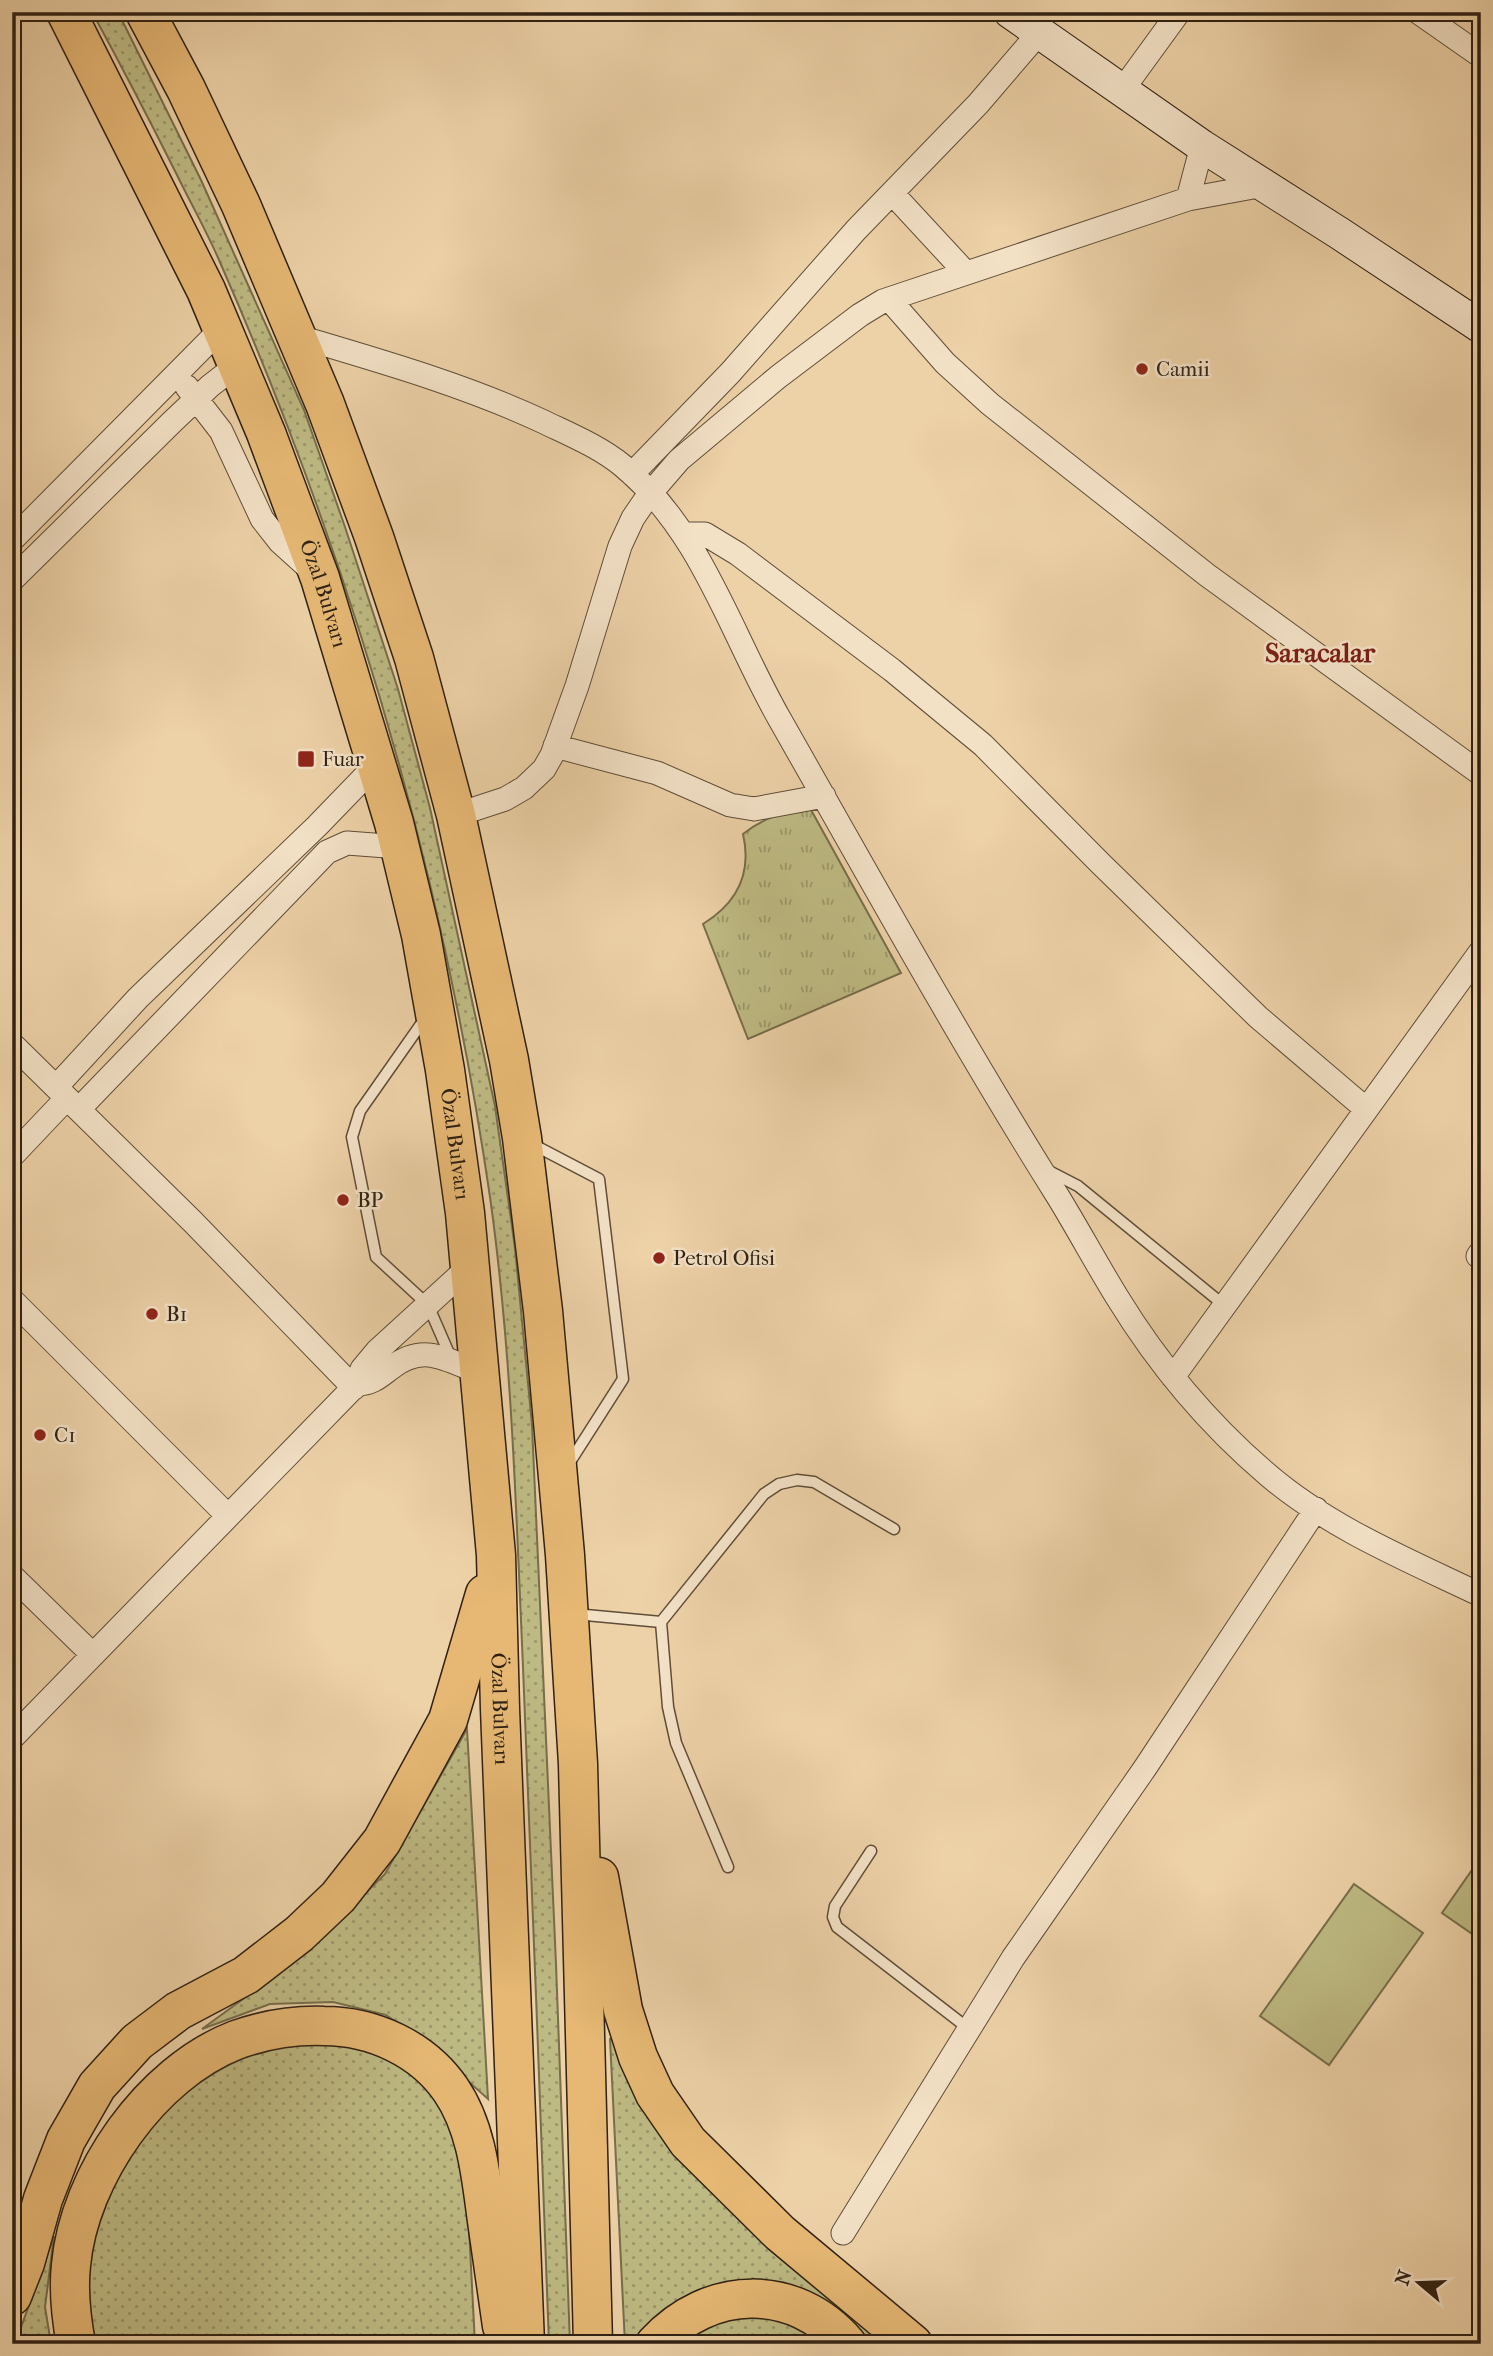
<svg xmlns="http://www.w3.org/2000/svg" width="1493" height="2356" font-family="'IM FELL French Canon',serif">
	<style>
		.grass { fill: url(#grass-dots); stroke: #776e4b; stroke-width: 2 }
		.park { fill: url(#park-tufts); stroke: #776e4b; stroke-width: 2 }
		.pitch { fill: #beba83; stroke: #776e4b; stroke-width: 2 }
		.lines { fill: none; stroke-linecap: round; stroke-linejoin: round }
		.lane-casing { stroke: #5f4d38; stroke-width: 13 }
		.street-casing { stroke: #5f4d38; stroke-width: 25 }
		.secondary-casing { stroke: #302113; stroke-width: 34 }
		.highway-casing { stroke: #302113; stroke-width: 41 }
		.lane { stroke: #f3e1c6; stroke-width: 10 }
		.street { stroke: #f3e1c6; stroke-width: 23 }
		.secondary { stroke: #f3e1c6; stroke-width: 32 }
		.highway { stroke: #e6b874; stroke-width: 38 }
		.poi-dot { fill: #8f2418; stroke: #f3e1c6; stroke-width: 2.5 }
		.labels { text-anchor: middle; stroke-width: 5; stroke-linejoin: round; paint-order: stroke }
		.poi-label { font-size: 21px; fill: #302113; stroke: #f3e1c6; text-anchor: start }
		.street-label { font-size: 21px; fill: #302113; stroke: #f3e1c6 }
		.district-label { font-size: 28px; font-weight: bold; fill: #7a1f14; stroke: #f3e1c6 }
	</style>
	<defs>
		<pattern id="grass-dots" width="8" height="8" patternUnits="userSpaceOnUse" patternTransform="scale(1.75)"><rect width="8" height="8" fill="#beba83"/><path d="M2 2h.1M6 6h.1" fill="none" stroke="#9b976a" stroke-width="1.8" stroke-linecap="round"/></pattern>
		<pattern id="park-tufts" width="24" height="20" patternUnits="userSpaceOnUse" patternTransform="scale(1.75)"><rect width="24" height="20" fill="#beba83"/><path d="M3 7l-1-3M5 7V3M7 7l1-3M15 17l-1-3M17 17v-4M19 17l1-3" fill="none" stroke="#9b976a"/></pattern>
	</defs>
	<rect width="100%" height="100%" fill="#edd1a7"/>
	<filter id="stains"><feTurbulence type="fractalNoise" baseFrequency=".00286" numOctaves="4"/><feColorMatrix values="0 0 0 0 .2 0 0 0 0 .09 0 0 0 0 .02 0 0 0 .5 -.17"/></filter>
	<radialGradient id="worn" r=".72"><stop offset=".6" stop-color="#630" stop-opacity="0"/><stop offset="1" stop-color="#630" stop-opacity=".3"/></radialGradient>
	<path class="grass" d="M 92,12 L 118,12 L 201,180 L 304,410 L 345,527 L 398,689 L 430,808 L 495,1106 L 515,1248 L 532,1425 L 556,1964 L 570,2344 L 549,2344 C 541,2118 532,1893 523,1667 C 516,1511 512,1353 490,1197 C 443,874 350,558 219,260 C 206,230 190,202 176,173 C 149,119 121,65 92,12 Z
		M 467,1729 L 488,2099 L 424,2042 L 386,2015 L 333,2002 L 270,2004 L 202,2029 L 303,1955 L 385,1874 Z
		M 615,2037 L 888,2344 L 870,2344 L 853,2326 L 805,2296 L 641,2344 L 625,2344 L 610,2039 Z
		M 320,2042 L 375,2050 L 421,2080 L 447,2115 L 465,2151 L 475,2344 L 94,2344 C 91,2318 87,2290 90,2264 C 100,2164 183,2066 283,2046 C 295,2043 308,2043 320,2042 Z
		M 54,2236 L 45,2307 L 51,2344 L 15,2344 Z
		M 780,2315 L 830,2344 L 675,2344 L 718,2319 Z"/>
	<path class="park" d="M 810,808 L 901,973 L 748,1039 L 703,924 C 737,903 752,873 743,834 C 766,816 782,813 810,808 Z"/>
	<path class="pitch" d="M 1481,1857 L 1481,1940 L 1442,1913 Z
		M 1354,1884 L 1423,1933 L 1329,2065 L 1260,2016 Z"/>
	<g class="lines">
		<g class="lane-casing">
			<path id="lane" d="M 426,1017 L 360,1111 L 352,1137 L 376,1257 L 428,1305 L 451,1358
				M 532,1144 L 599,1179 L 623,1379 L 568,1465
				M 1047,1170 L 1078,1186 L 1225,1306
				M 575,1614 L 661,1622 L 668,1707 L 676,1743 L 728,1867
				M 661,1622 L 764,1494 L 779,1484 L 797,1480 L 814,1482 L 894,1529
				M 871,1851 L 835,1906 L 833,1917 L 837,1927 L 969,2029"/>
		</g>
		<g class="street-casing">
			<path id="street" d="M 1418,12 L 1481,56
				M 1123,89 L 1179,12
				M 1202,146 L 1188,199 L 1264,185
				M 892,193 L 966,273
				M 889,299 L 945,363 L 990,404 L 1207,575 L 1481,774
				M 296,336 C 380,361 465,385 544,422 C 571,435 600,447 623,466 C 702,532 730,632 779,718 C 870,878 959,1039 1057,1195 C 1078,1229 1096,1263 1117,1297 C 1158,1364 1208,1424 1268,1475 C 1330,1528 1408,1560 1481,1595
				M 187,387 L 221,431 L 262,519 L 280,542 L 311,570
				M 632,474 L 730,373 L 856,230 L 978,104 L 1038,34
				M 683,534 L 705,534 L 738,554 L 892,670 L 983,745 L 1101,864 L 1258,1017 L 1366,1109
				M 12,540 L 222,328
				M 12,580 L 172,422 L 210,386 L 237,365
				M 555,746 L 657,773 L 730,805 L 754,809 L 824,796
				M 456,815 L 505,799 L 524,788 L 544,769 L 552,755 L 577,686 L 620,546 L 633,518 L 648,496 L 679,460 L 778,377 L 860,315 L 883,301 L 1188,199
				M 12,1044 L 193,1222 L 354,1388
				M 56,1087 L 138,998 L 317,826 L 376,765
				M 79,1109 L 327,852 L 347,843 L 400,847
				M 12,1156 L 67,1098
				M 1478,1256 L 1481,1252
				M 12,1300 L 228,1516
				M 1173,1377 L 1481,951
				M 357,1384 C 372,1384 379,1377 391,1368 C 423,1343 445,1359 478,1372
				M 12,1576 L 93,1655
				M 12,1738 L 357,1384 L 362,1369 L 377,1351 L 470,1266
				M 843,2233 L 1013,1958 L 1145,1768 L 1316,1509"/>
		</g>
		<g class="secondary-casing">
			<path id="secondary" d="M 1010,12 L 1202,146 L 1339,233 L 1481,327"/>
		</g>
		<g class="highway-casing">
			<g id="highway">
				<path id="s1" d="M 66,12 L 206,290 L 266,433 L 320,578 L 394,823 L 421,935 L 445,1070 L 465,1213 L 496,1555 L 500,1709 L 525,2344"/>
				<path d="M 145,12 L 186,89 L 241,205 L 325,404 L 374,537 L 414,658 L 456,815 L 509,1060 L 522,1138 L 543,1311 L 565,1555 L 578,1764 L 593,2344"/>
				<path d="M 599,1877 L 623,2010 L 638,2057 L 655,2094 L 688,2142 L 780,2233 L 913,2344"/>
				<path d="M 12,2296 L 25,2263 L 43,2199 L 66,2140 L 97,2086 L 137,2042 L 178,2011 L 246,1975 L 299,1934 L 338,1897 L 382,1841 L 448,1720 L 485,1594"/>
				<path d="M 76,2344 C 71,2317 68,2292 71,2265 C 79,2176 151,2073 236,2040 C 264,2030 294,2025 324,2026 C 373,2026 423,2049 451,2090 C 477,2128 481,2177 487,2221 C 492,2256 497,2291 502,2326"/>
				<path d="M 655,2344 C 709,2285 794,2282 847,2344"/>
			</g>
		</g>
		<use href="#lane" class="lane"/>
		<use href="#street" class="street"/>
		<use href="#secondary" class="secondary"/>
		<use href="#highway" class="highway"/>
	</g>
	<g class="poi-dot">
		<circle cx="1142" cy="369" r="7"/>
		<rect x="297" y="750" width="18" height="18" rx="3.5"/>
		<circle cx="343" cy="1200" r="7"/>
		<circle cx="659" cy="1258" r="7"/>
		<circle cx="152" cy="1314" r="7"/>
		<circle cx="40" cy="1435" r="7"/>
	</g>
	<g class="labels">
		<g class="poi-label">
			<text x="1156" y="376">Camii</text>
			<text x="322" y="766">Fuar</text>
			<text x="357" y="1207">BP</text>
			<text x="673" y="1265">Petrol Ofisi</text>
			<text x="166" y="1321">B1</text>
			<text x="54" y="1442">C1</text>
		</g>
		<g class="street-label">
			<text dy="7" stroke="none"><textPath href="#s1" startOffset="637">Özal Bulvarı</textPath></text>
			<text dy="7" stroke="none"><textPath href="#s1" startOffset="1204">Özal Bulvarı</textPath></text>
			<text dy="7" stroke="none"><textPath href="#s1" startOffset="1771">Özal Bulvarı</textPath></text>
		</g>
		<g class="district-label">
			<text x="1320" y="662">Saracalar</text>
		</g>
	</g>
	<rect width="1493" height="2356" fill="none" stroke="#edd1a7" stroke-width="42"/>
	<rect x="14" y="14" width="1465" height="2328" fill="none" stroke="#302113" stroke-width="3.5"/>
	<rect x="21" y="21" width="1451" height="2314" fill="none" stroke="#302113" stroke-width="2"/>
	<g transform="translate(1419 2283) rotate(289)" stroke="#f3e1c6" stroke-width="5" paint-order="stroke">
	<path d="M0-5L12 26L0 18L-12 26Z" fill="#302113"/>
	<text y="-10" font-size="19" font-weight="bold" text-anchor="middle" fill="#302113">N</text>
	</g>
	<rect width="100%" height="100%" filter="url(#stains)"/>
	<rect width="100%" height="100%" fill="url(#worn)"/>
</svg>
